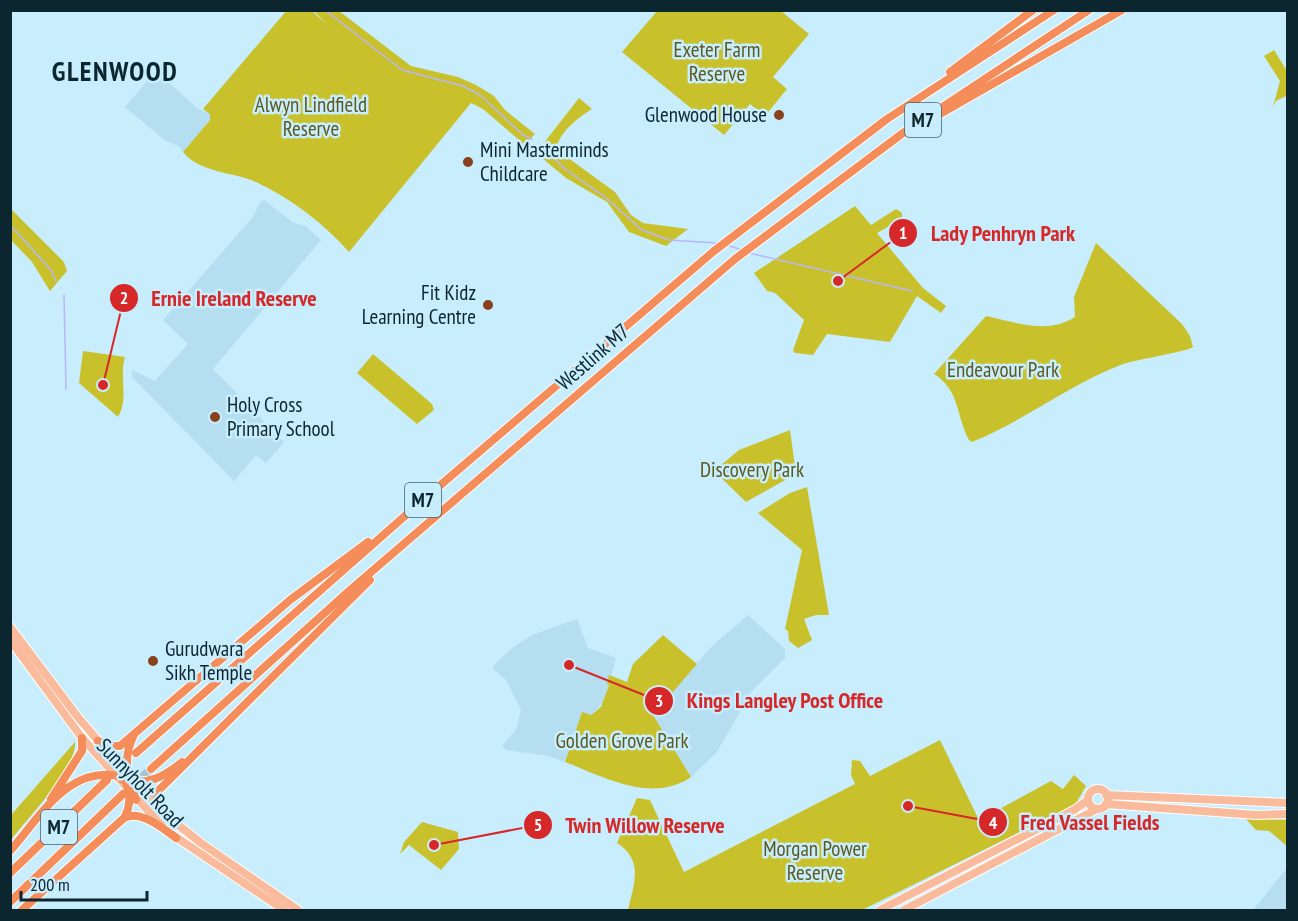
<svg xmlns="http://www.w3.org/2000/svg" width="1298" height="921" font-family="'PT Sans Narrow',sans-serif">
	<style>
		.built { fill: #b5def0 }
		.green { fill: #c9c12b }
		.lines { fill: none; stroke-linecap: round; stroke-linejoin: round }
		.stream { stroke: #bab6fd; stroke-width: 1.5 }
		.highway-tunnel { stroke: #a2c5d4; stroke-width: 8; stroke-dasharray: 8 4; stroke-linecap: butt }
		.major-casing { stroke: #fff; stroke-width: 10 }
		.highway-casing { stroke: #fff; stroke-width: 10 }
		.major { stroke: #f9bb9c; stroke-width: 8 }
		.highway { stroke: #f58d5a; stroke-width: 8 }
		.poi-dot { fill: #87411c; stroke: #c8edfd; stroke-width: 2 }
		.labels { text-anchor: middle; stroke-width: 5; stroke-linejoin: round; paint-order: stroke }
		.shield { fill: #c8edfd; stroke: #44626e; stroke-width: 1.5 }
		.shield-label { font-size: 20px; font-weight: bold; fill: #0c2630 }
		.park-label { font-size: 21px; fill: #5c581e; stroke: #c8edfd }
		.poi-label { font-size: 21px; fill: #0c2630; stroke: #c8edfd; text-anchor: start }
		.street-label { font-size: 21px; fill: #0c2630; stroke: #c8edfd }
		.district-label { font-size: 27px; font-weight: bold; letter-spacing: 1.5px; fill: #0c2630; stroke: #c8edfd }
		.leader { fill: none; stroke: #d62828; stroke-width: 2 }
		.callout-dot { fill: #d62828; stroke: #c8edfd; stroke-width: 2 }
		.mark-label { font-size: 18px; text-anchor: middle; font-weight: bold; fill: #fff }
		.callout-label { font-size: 22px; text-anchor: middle; font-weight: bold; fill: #d62828; stroke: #c8edfd; stroke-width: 5; stroke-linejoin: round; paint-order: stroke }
	</style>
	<rect width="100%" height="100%" fill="#c8edfd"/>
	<path class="built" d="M 156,71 L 197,108 L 210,114 L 210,120 L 183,152 L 179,146 L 166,141 L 125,107 Z
		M 264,200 L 294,223 L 305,226 L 321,240 L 213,369 L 284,442 L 266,463 L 256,455 L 234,481 L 132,377 L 132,370 L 155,381 L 188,344 L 163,320 L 253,217 L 260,202 Z
		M 748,615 L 785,649 L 785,658 L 751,692 L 717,752 L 691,777 L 653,715 L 711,647 Z
		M 577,619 L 588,648 L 616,658 L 604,701 L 591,715 L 582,713 L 565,762 L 548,756 L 507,750 L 502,746 L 516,730 L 521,710 L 506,680 L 493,669 L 494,665 L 512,648 L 532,635 Z
		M 1287,868 L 1287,910 L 1253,910 Z"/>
	<path class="green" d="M 287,10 L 312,11 L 328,25 L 314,11 L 339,11 L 411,66 L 458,77 L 476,85 L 494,96 L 505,110 L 535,134 L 525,145 L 483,109 L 471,103 L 349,252 C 323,223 292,199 256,182 C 234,172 200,173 183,152 L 210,120 L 210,114 L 203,109 Z
		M 658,10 L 781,11 L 809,34 L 773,77 L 787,89 L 765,116 L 750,104 L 724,135 L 622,52 Z
		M 1274,50 L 1287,71 L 1288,95 L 1276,101 L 1273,107 L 1280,81 L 1264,56 Z
		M 579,98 L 592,109 C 579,117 561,131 557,146 L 560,152 L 615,192 L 631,215 L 643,223 L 688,229 L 666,246 L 629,232 L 607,202 L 566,178 L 536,153 Z
		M 855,206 L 871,225 L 896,209 L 902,213 L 902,219 L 877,233 L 923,288 L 946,306 L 941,313 L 917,296 L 890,342 L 827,334 L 813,355 L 795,353 L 793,350 L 804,320 L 775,293 L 767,291 L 754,273 Z
		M 11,209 L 64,262 L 67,271 L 50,291 L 32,262 L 11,240 Z
		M 1096,243 L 1182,324 L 1190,336 L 1193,347 C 1189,351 1135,360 1123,364 C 1070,384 1024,421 972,442 L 969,440 C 956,416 960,390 934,374 L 986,316 C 1015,322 1047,335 1075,317 L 1074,297 Z
		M 83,351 L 125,357 C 119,377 129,399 118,417 L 79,383 Z
		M 373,354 L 432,404 L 434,410 L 417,424 L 357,373 Z
		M 790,430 L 796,474 L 746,502 L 714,471 L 739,450 Z
		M 807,487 L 829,615 L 816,615 L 804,619 L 812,640 L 798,648 L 789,641 L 788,631 L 785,629 L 802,550 L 758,513 L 790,493 Z
		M 663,635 L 697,664 L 653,715 L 691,777 C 652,804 604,777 565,762 L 582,712 L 591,715 L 601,707 L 609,685 L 607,684 L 609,675 L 627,682 L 633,664 Z
		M 940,740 L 979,820 L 1051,781 L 1063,789 L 1074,775 L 1086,786 L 1075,805 L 862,910 L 628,910 C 634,884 644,860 617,843 L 637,798 L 650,800 L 684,872 L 855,784 L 851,775 L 852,760 L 860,761 L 870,776 Z
		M 75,742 C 77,768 27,818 11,840 L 11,815 Z
		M 1245,818 L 1287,820 L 1287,846 L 1269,831 L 1256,830 Z
		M 422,822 L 458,832 L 459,849 L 441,870 L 409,845 L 400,854 L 404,842 Z"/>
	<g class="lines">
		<path class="stream" d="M 325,10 L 402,70 L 463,86 L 480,95 L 523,135 L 532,139
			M 542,146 L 565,169 L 605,197 L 642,230 L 669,240 L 716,243
			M 10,225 L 51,270 L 56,281
			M 727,245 L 742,250
			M 749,253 L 912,291
			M 64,295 L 66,389"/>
		<path class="highway-tunnel" d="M 133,785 L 151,769"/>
		<g class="major-casing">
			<path id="major" d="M 10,627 L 77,716 L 122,769
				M 10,640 L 82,738 L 162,826
				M 132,780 L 172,820 L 201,843 L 298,910
				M1088 799a10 10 0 1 1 20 0a10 10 0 1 1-20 0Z
				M 1106,795 L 1288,803
				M 1106,804 L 1257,815 L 1288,814
				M 173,835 L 284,910
				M 880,910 L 1074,810 L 1088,800
				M 904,910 L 1097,809"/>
		</g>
		<g class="highway-casing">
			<path id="highway" d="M 950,72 L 1033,10
				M 940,114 L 1122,10
				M 133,737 C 122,759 128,778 136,800
				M 98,741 L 108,746 L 120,746 L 290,600 L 368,542
				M 136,753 L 423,500 L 714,251 L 887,119 L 1054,10
				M 151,769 L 349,591 L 735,259 L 903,133 L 1089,10
				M 123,780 C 147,786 164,777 182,762
				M 51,799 L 82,751 L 82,738
				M 155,804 L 159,790 L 370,580
				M 124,818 C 140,809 164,829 176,838
				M 10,851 C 43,813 71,761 127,778
				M 10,873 L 107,780
				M 10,902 L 123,794
				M 22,910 L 124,818 C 135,799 127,782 118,764"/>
		</g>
		<use href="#major" class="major"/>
		<use href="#highway" class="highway"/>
	</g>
	<g class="poi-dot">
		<circle cx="779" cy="115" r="6"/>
		<circle cx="468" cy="162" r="6"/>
		<circle cx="488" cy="305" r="6"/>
		<circle cx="215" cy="417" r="6"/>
		<circle cx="153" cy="661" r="6"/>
	</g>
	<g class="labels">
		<g class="shield">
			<rect x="905" y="103" width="36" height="34" rx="4.5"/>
			<rect x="405" y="483" width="36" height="34" rx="4.5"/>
			<rect x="41" y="810" width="36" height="34" rx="4.5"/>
		</g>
		<g class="shield-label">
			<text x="923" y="127">M7</text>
			<text x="423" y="507">M7</text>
			<text x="59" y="834">M7</text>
		</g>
		<g class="park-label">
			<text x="717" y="57">Exeter Farm<tspan x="717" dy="24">Reserve</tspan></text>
			<text x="311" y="112">Alwyn Lindfield<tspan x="311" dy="24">Reserve</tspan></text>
			<text x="1003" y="377">Endeavour Park</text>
			<text x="752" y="477">Discovery Park</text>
			<text x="622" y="748">Golden Grove Park</text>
			<text x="815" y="856">Morgan Power<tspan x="815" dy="24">Reserve</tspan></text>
		</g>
		<g class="poi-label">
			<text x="767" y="122" text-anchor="end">Glenwood House</text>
			<text x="480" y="157">Mini Masterminds<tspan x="480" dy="24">Childcare</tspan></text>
			<text x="476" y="300" text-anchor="end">Fit Kidz<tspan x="476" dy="24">Learning Centre</tspan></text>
			<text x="227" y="412">Holy Cross<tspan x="227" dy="24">Primary School</tspan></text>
			<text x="165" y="656">Gurudwara<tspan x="165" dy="24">Sikh Temple</tspan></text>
		</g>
		<g class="street-label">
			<text transform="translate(593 357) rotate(-41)" y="7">Westlink M7</text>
			<text transform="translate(140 783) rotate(46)" y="7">Sunnyholt Road</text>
		</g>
		<g class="district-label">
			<text x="115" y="81">GLENWOOD</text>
		</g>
	</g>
	<path class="leader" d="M838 281L903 233M103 385L124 298M569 665L659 701M908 806L993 822M434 845L538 825"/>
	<g class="callout-dot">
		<circle cx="838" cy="281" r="6"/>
		<circle cx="103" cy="385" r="6"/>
		<circle cx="569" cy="665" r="6"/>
		<circle cx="908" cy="806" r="6"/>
		<circle cx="434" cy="845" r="6"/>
		<circle cx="903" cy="233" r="15"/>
		<circle cx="124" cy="298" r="15"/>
		<circle cx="659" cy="701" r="15"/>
		<circle cx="993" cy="822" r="15"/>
		<circle cx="538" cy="825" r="15"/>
	</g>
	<g class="mark-label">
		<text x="903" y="239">1</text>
		<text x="124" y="304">2</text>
		<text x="659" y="707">3</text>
		<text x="993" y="829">4</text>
		<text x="538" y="831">5</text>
	</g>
	<g class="callout-label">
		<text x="1003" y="241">Lady Penhryn Park</text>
		<text x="234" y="306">Ernie Ireland Reserve</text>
		<text x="785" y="708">Kings Langley Post Office</text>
		<text x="1090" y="830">Fred Vassel Fields</text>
		<text x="645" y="833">Twin Willow Reserve</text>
	</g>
	<rect width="1298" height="921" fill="none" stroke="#0c2630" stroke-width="24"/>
	<path d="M21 891v9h126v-9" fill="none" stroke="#0c2630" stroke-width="3"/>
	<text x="30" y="891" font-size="18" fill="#0c2630" stroke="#c8edfd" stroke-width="4.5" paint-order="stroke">200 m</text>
</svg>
